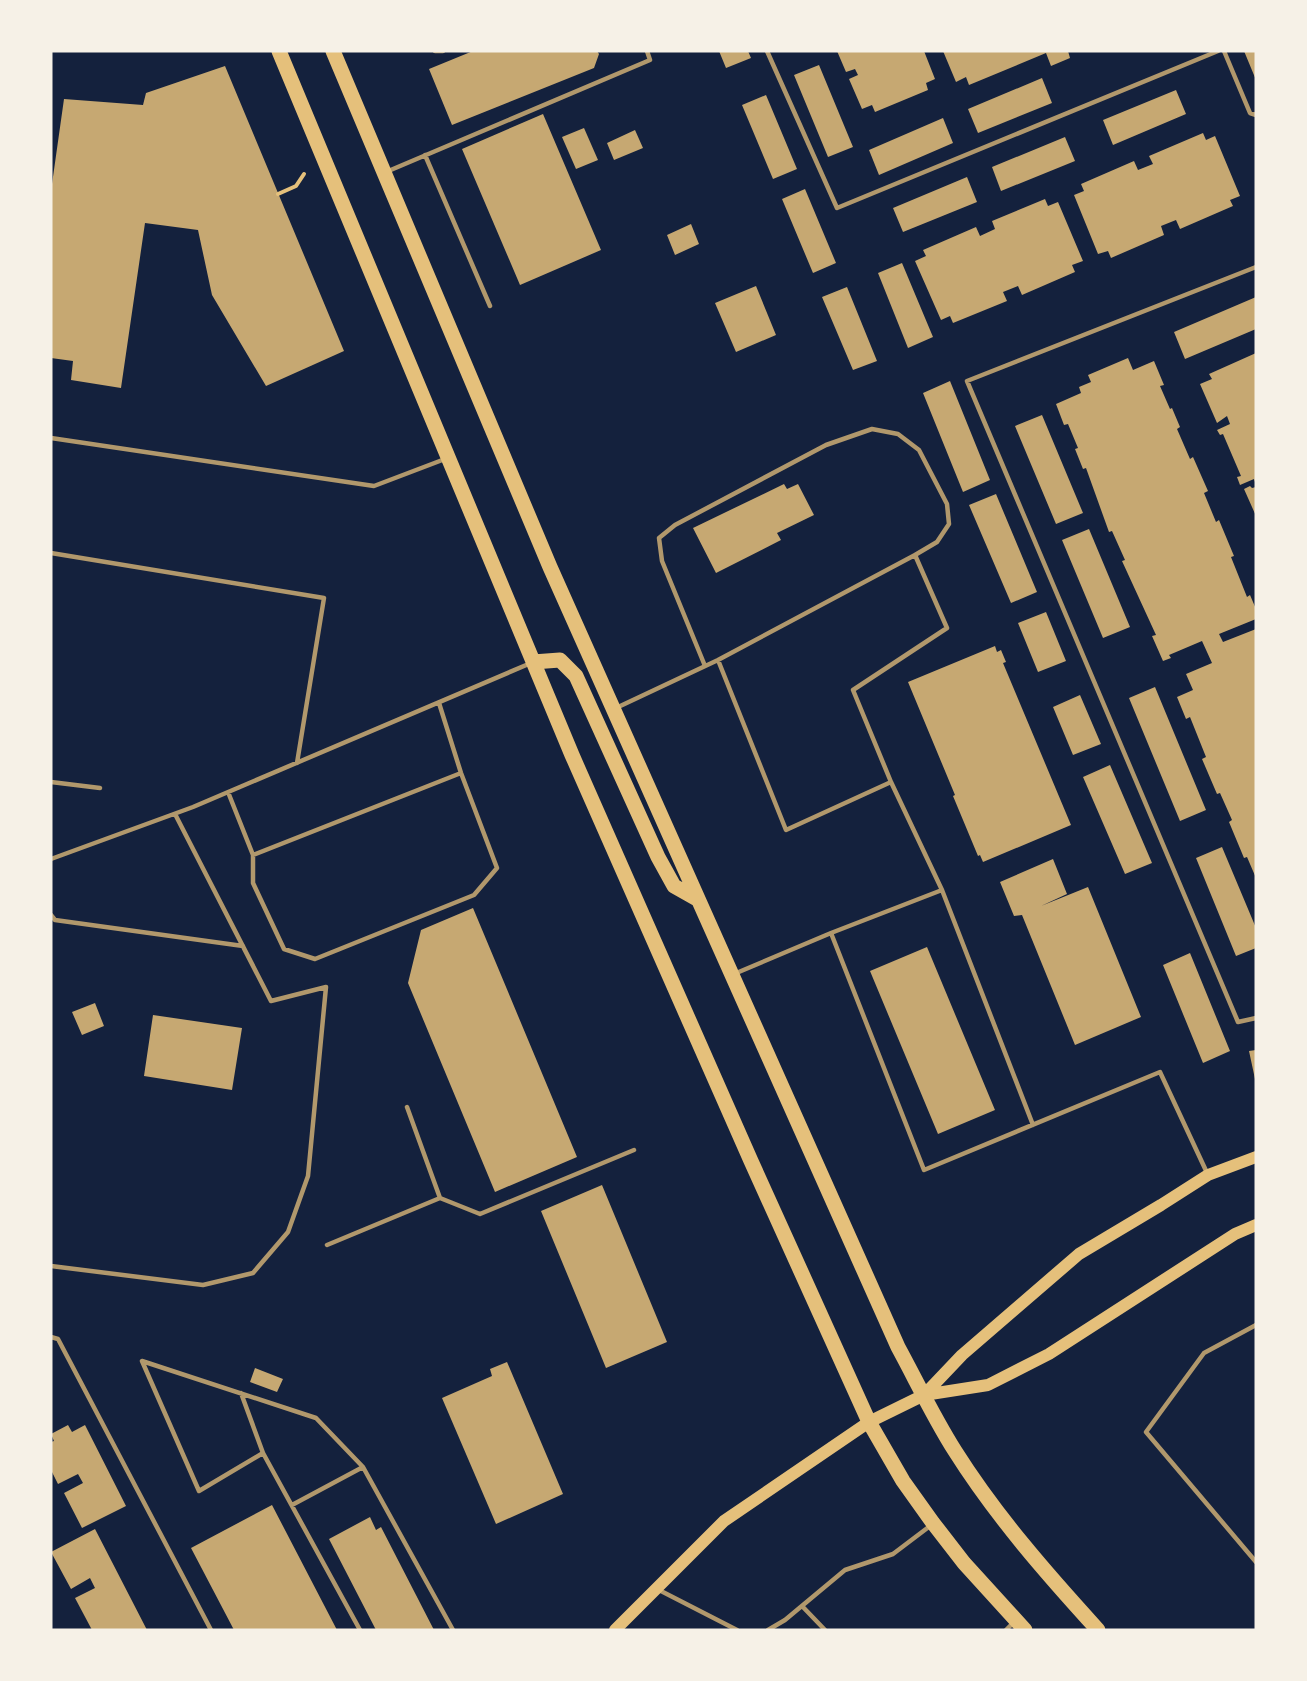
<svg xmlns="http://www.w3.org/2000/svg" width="1307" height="1681" font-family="'Noto Serif',serif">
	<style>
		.building { fill: #c6a872 }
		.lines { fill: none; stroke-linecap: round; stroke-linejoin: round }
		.path { stroke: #e5c07b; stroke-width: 4 }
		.service { stroke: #b1986c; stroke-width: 4.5 }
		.secondary { stroke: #e5c07b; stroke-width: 12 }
		.primary { stroke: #e5c07b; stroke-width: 15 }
	</style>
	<rect width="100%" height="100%" fill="#14213d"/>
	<path class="building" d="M 473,51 L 597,51 L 599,54 L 594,68 L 452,125 L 429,69 Z
		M 719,51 L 748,51 L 751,58 L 726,68 Z
		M 837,51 L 924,51 L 935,79 L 926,83 L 928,90 L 875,112 L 872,105 L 862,109 L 849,79 L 858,75 L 855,69 L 846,72 Z
		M 943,51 L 1068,51 L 1070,58 L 1051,66 L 1046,53 L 969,85 L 966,77 L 956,82 Z
		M 1244,51 L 1256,51 L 1256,80 Z
		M 819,65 L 853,147 L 828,157 L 794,75 Z
		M 225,66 L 344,351 L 266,386 L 212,295 L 198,230 L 145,223 L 121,388 L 71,380 L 73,361 L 51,358 L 51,191 L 64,99 L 143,105 L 146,93 Z
		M 1042,78 L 1052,103 L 978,133 L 968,109 Z
		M 1176,90 L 1186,114 L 1113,145 L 1103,120 Z
		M 766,95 L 797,169 L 773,179 L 742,105 Z
		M 543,114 L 601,250 L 520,285 L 462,149 Z
		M 943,118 L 953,143 L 879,175 L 869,150 Z
		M 584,128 L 598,160 L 576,169 L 562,137 Z
		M 635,130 L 643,148 L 614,160 L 607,143 Z
		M 1203,133 L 1206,140 L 1215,136 L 1240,196 L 1230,200 L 1233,206 L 1180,229 L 1176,220 L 1161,226 L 1164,235 L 1111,258 L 1108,251 L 1098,254 L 1074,195 L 1084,191 L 1081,184 L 1134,161 L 1138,170 L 1153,164 L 1149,156 Z
		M 1065,137 L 1075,161 L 1001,191 L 992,167 Z
		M 967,177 L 977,202 L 903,232 L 893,208 Z
		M 805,189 L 836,263 L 813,273 L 782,199 Z
		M 1045,199 L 1048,206 L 1058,202 L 1083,261 L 1072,265 L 1075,272 L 1022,295 L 1018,286 L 1003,292 L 1007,301 L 953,323 L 950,316 L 941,320 L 915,261 L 926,256 L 923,250 L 976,227 L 980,236 L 995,229 L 992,221 Z
		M 691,224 L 699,244 L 675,255 L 667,235 Z
		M 902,263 L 933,337 L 908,348 L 878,273 Z
		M 756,286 L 776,335 L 736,352 L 715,303 Z
		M 847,287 L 877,361 L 853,370 L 822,297 Z
		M 1256,297 L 1256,329 L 1185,359 L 1174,332 Z
		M 1256,353 L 1256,485 L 1254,479 L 1240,485 L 1237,477 L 1241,476 L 1223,434 L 1220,435 L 1217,430 L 1230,424 L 1227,416 L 1217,423 L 1200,384 L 1212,379 L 1209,374 Z
		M 1128,358 L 1133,370 L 1154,361 L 1164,385 L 1160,386 L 1170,409 L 1172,408 L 1180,427 L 1177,429 L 1190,459 L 1193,457 L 1208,491 L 1204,493 L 1216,522 L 1219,520 L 1234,556 L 1231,557 L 1247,597 L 1250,595 L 1256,609 L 1256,619 L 1219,634 L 1223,642 L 1256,629 L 1256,878 L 1247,857 L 1244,858 L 1229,822 L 1232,820 L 1220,793 L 1217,794 L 1202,759 L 1206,757 L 1190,717 L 1186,719 L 1177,697 L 1193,690 L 1186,674 L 1212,663 L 1202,641 L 1169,655 L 1171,658 L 1163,661 L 1152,636 L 1156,635 L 1122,561 L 1125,560 L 1112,531 L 1109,532 L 1086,468 L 1083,469 L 1075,449 L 1078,448 L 1068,424 L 1064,425 L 1056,404 L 1081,393 L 1079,387 L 1091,382 L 1088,375 Z
		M 950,381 L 990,480 L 963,492 L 923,393 Z
		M 1042,415 L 1083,513 L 1056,524 L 1015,426 Z
		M 784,484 L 787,489 L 798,484 L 814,515 L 777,533 L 781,540 L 716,573 L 693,528 Z
		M 1250,486 L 1252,488 L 1256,487 L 1256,516 L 1244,489 Z
		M 996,494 L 1037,592 L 1011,603 L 969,505 Z
		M 1089,529 L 1130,627 L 1103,638 L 1062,540 Z
		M 1046,612 L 1066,661 L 1038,672 L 1018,623 Z
		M 995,646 L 997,652 L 1001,650 L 1006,662 L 1003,663 L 1071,825 L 983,862 L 980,855 L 978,856 L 953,796 L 955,795 L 908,682 Z
		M 1155,687 L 1206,810 L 1180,821 L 1129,698 Z
		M 1080,695 L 1101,744 L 1073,755 L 1053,707 Z
		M 1110,765 L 1152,863 L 1125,874 L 1083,777 Z
		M 1222,847 L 1256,928 L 1256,948 L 1236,956 L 1196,858 Z
		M 1053,859 L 1067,894 L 1041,906 L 1088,887 L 1141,1017 L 1075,1045 L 1022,915 L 1014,916 L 1000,882 Z
		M 473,908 L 577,1157 L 495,1192 L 408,983 L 421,930 Z
		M 927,947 L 995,1110 L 938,1134 L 870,971 Z
		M 1190,953 L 1230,1051 L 1203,1063 L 1163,965 Z
		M 95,1003 L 104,1026 L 82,1035 L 72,1012 Z
		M 153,1015 L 242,1028 L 232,1090 L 144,1076 Z
		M 1256,1050 L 1256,1079 L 1255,1079 L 1249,1051 Z
		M 602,1185 L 667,1342 L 606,1368 L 541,1211 Z
		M 507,1362 L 563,1494 L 496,1524 L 442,1398 L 492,1376 L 490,1369 Z
		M 255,1368 L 283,1379 L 277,1392 L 250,1382 Z
		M 68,1425 L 72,1432 L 85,1425 L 126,1506 L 82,1528 L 64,1493 L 83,1483 L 78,1474 L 58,1484 L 51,1470 L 51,1442 L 54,1441 L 51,1434 Z
		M 272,1505 L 337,1630 L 234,1630 L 191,1548 Z
		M 370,1517 L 376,1530 L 381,1527 L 434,1630 L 376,1630 L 329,1539 Z
		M 95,1529 L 147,1630 L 92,1630 L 75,1598 L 95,1588 L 90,1578 L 71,1589 L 51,1552 Z"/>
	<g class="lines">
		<path class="path" d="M 278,194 L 296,186 L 304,174"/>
		<path class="service" d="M 435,51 L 443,51
			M 767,51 L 837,208 L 1218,51
			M 1224,51 L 1250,113 L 1256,115
			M 425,155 L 490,306
			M 386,172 L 650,60 L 647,51
			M 1256,267 L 967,381 L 1238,1022 L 1256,1018
			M 51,438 L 374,486 L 445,459
			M 51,553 L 324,598 L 297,763
			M 718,660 L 786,830 L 891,782
			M 705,666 L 662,561 L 659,538 L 675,525 L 826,445 L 872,429 L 898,434 L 919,450 L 947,504 L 949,524 L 937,542 L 915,555
			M 616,708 L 718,660 L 915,555 L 947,628 L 853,690 L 891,782 L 942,890
			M 51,782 L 100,788
			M 228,792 L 253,855 L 253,883 L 284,949 L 315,959 L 474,895 L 497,868 L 461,773 L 439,703
			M 253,855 L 461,773
			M 51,859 L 193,807 L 531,663
			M 51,915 L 55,920 L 243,946
			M 734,974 L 831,933
			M 407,1107 L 440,1198
			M 1033,1125 L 942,890 L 831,933 L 924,1170 L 1160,1072 L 1208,1175
			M 327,1245 L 440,1198 L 480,1214 L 634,1150
			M 51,1266 L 203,1285 L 253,1273 L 288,1232 L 308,1176 L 326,987 L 271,1001 L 175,814
			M 1256,1325 L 1204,1353 L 1146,1432 L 1256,1562
			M 51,1337 L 58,1339 L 211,1630
			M 241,1393 L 263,1453
			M 292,1505 L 363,1467 L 453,1630
			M 659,1590 L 737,1630
			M 802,1606 L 825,1630
			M 360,1630 L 263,1453 L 199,1491 L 142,1361 L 316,1418 L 363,1467
			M 768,1630 L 785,1620 L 845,1570 L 893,1554 L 930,1526
			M 1006,1630 L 1015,1621"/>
		<path class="secondary" d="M 924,1395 L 962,1355 L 1079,1254 L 1161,1205 L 1208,1175 L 1256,1157
			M 615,1630 L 724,1521 L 869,1422 L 924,1395 L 988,1385 L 1049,1354 L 1235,1234 L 1256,1225"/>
		<path class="primary" d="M 279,51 L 572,755 L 751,1161 L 869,1422 L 903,1481 L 933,1523 L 964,1563 L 1025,1630
			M 333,51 L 550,567 L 898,1347 C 917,1382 934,1418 955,1451 C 996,1516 1047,1574 1098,1630
			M 533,662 L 560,660 L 576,676 L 658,857 L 674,886 L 697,899"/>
	</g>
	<rect width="1307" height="1681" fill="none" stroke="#f6f1e7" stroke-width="105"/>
</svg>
